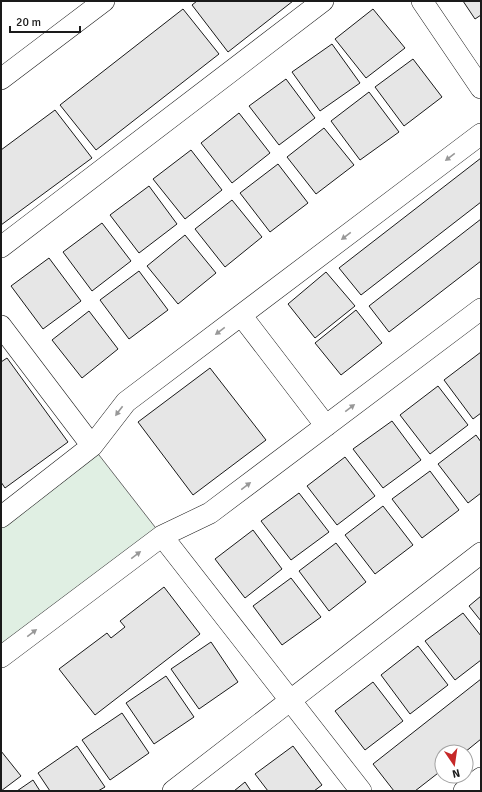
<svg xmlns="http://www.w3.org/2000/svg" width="482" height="792" font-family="Signika,sans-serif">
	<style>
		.green { fill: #e0efe3; stroke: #6a6a6a }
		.building { fill: #e6e6e6; stroke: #1a1a1a }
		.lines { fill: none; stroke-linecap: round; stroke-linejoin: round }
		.street-casing { stroke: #1a1a1a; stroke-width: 22 }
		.street { stroke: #fff; stroke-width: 21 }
		.oneway { fill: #989898 }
	</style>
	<rect width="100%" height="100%" fill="#fff"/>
	<path class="green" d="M 92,446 L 162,536 L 1,657 L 1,517 Z"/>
	<path class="building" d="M 197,1 L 293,1 L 228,52 L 192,5 Z
		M 463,1 L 481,1 L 481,15 L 475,19 Z
		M 183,9 L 219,54 L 96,150 L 60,105 Z
		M 373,9 L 405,48 L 366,78 L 335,39 Z
		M 332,44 L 360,83 L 320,111 L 292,72 Z
		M 413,59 L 442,97 L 404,126 L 375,87 Z
		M 286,79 L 315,118 L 279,145 L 249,106 Z
		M 369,92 L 399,132 L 360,160 L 331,121 Z
		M 55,110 L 92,158 L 1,225 L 1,150 Z
		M 239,113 L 270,153 L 232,183 L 201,143 Z
		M 324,128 L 354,165 L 316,194 L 287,157 Z
		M 191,150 L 222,190 L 185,219 L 153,179 Z
		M 481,158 L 481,202 L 361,295 L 339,268 Z
		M 278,164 L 308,203 L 270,232 L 240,193 Z
		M 149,186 L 177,224 L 139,253 L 110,215 Z
		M 232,200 L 262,237 L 225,267 L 195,229 Z
		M 481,219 L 481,261 L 389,332 L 369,306 Z
		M 102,223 L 131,261 L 92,291 L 63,252 Z
		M 185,235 L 216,273 L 178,304 L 147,266 Z
		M 49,258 L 81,301 L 43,329 L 11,286 Z
		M 139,271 L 168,310 L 129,339 L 100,300 Z
		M 326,272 L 355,306 L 315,338 L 288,304 Z
		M 356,310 L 382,343 L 341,375 L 315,343 Z
		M 89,311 L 118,349 L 82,378 L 52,340 Z
		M 481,352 L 481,413 L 473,419 L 444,380 Z
		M 7,358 L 68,442 L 5,488 L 1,482 L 1,362 Z
		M 210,368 L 266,440 L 193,495 L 138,422 Z
		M 438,386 L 468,425 L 430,454 L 400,415 Z
		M 392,421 L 421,460 L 383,488 L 353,449 Z
		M 476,435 L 481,442 L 481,493 L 468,503 L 438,464 Z
		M 345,457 L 375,496 L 337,525 L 307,486 Z
		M 430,471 L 459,510 L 422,538 L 392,499 Z
		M 299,493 L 329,532 L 291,560 L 261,521 Z
		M 383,506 L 413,545 L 375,574 L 345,535 Z
		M 253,530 L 282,569 L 245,598 L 215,559 Z
		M 336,543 L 366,582 L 329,611 L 299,571 Z
		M 291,578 L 321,617 L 282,645 L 253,606 Z
		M 164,587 L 200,634 L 95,715 L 59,669 L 107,633 L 111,638 L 125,627 L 120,621 Z
		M 481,596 L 481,621 L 469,606 Z
		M 463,613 L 481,636 L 481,660 L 455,680 L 425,641 Z
		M 211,642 L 238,682 L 199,709 L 171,669 Z
		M 418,646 L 448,685 L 410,714 L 381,675 Z
		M 166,676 L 194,717 L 154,744 L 126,703 Z
		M 481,679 L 481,739 L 465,752 L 442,752 L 442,770 L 415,791 L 394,791 L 373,764 Z
		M 373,682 L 403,721 L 365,750 L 335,711 Z
		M 122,713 L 149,753 L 110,780 L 82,740 Z
		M 77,746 L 105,787 L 98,791 L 50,791 L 38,773 Z
		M 293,746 L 322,785 L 314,791 L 268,791 L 255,774 Z
		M 1,751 L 21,776 L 1,791 Z
		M 33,780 L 40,791 L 17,791 Z
		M 245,782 L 251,791 L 234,791 Z"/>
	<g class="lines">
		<g class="street-casing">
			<path id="street" d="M 422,1 L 481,88
				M 1,79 L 104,1
				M 1,247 L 323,1
				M 241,315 L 326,426
				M 1,326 L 92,446
				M 1,517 L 92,446 L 126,402 L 481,134
				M 162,536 L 361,791
				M 1,657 L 162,536 L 210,513 L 481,309
				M 173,791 L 481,553
				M 464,791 L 481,778"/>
		</g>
		<use href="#street" class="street"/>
	</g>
	<defs><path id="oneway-solid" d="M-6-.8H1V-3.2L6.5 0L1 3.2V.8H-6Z"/></defs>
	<g class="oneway">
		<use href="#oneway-solid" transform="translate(450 157) rotate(143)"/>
		<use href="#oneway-solid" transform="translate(346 236) rotate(143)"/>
		<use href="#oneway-solid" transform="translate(220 331) rotate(143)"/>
		<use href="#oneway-solid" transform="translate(350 408) rotate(-37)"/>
		<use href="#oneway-solid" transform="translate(119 411) rotate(127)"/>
		<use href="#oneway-solid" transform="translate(246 486) rotate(-37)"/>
		<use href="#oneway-solid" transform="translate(136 555) rotate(-37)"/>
		<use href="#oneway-solid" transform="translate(32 633) rotate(-37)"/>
	</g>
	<rect width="482" height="792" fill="none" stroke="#1a1a1a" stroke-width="4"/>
	<g transform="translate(454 764) rotate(167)"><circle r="19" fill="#ffffff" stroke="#a3a3a3"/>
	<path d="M0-3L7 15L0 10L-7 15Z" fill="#c62828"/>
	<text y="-6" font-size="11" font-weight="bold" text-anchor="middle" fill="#1a1a1a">N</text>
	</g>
	<path d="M10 26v6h70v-6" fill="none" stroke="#1a1a1a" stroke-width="2"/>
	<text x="16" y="26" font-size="12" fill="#1a1a1a" stroke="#ffffff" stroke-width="3" paint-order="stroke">20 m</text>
</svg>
